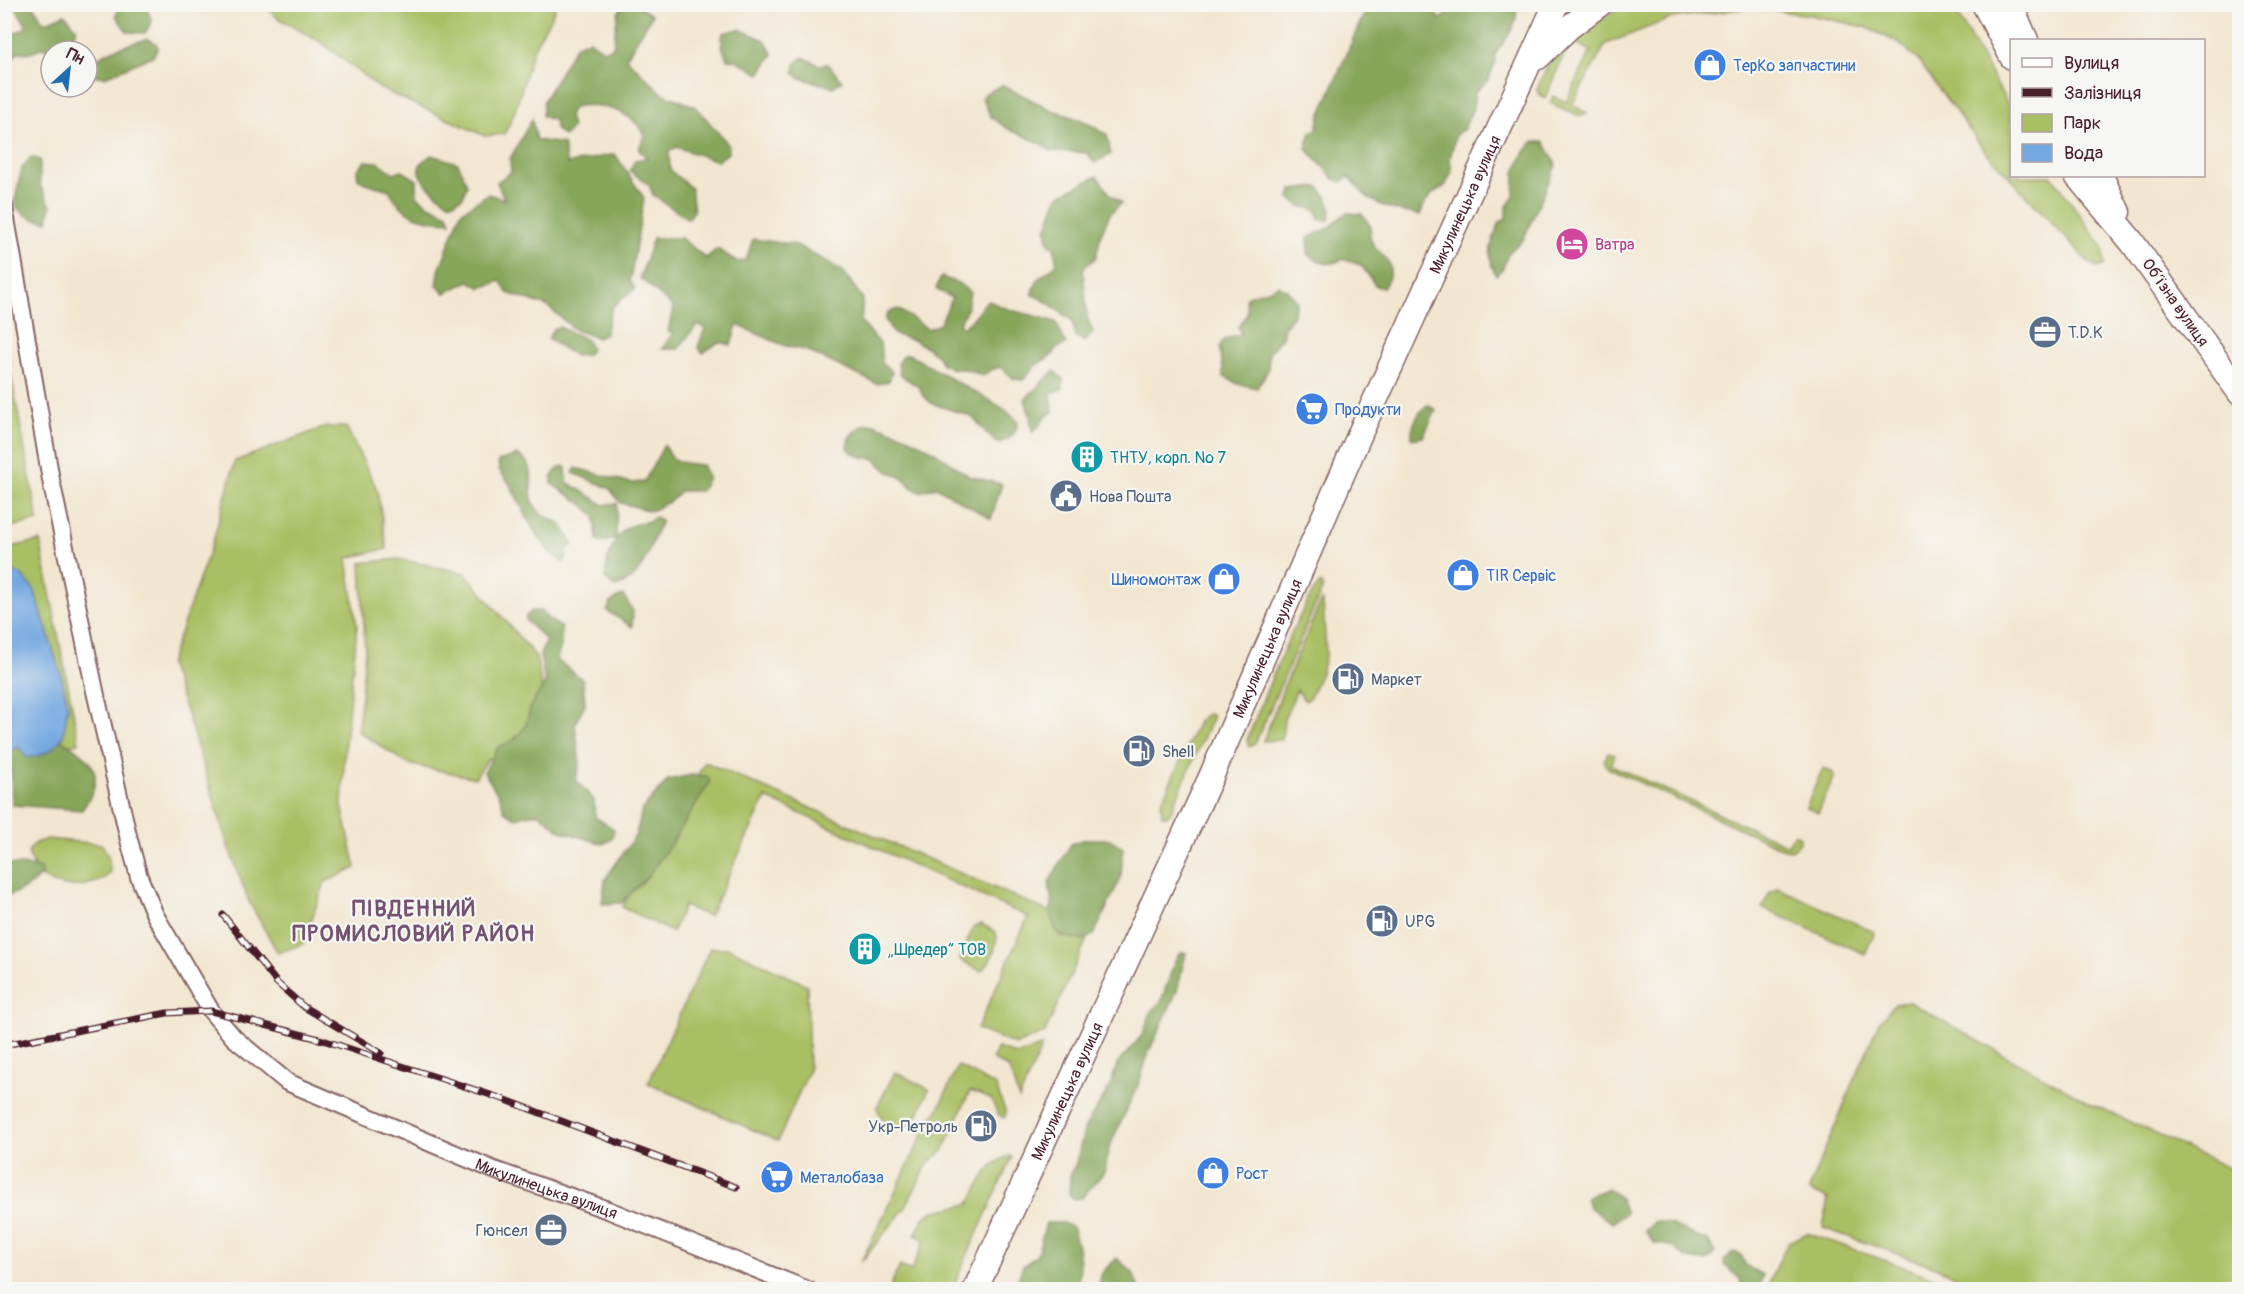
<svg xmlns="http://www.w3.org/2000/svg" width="2244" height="1294" font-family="Pangolin,sans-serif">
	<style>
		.green { fill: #a9bf64; stroke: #7a6f48; stroke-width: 1.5 }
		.forest { fill: #86a65a; stroke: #686242; stroke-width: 1.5 }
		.water { fill: #74a8e1; stroke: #5f6486; stroke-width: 1.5 }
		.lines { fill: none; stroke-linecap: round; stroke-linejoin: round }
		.minor-casing { stroke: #856565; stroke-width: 20 }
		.highway-casing { stroke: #856565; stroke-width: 27 }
		.minor { stroke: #fff; stroke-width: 16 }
		.highway { stroke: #fff; stroke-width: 24 }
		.rail-casing { stroke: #4a1f2b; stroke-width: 7 }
		.rail { stroke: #f6f6f2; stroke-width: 4.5; stroke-dasharray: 14; stroke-linecap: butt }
		.labels { text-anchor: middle; stroke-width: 4.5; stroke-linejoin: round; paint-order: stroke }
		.shop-label { font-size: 16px; fill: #366cbe; stroke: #f6f6f2; text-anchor: start }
		.street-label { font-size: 16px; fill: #4a1f2b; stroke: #f6f6f2 }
		.hotel-label { font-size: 16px; fill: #b23c85; stroke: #f6f6f2; text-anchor: start }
		.service-label { font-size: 16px; fill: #4e5e75; stroke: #f6f6f2; text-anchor: start }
		.culture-label { font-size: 16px; fill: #0d838f; stroke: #f6f6f2; text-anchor: start }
		.district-label { font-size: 22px; font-weight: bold; letter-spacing: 1.5px; fill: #745271; stroke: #f6f6f2 }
	</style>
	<rect width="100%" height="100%" fill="#f6f6f2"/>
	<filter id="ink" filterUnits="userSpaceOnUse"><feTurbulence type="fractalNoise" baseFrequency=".0167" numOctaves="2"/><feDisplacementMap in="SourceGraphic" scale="12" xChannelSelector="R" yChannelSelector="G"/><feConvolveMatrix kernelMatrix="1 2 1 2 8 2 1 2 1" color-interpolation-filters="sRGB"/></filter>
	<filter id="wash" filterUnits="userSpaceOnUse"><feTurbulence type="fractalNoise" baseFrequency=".008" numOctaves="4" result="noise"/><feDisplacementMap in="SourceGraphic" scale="24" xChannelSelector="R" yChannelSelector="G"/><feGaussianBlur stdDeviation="1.35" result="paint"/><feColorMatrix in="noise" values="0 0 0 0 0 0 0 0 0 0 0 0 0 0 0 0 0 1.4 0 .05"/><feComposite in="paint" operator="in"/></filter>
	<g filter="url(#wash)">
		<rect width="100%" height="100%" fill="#f2e6d0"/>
		<path class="green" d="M 265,5 L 556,5 C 551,22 539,34 533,51 C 522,79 520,108 504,134 L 485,136 L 381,89 L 322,43 L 276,17 Z
			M 1626,5 L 1947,5 L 1960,19 L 2011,110 L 2012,176 L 2052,176 L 2103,247 L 2105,265 L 2098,268 L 2089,263 L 1985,151 L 1917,59 L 1897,42 L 1865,27 L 1810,15 L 1750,8 L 1672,18 L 1606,44 L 1572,105 L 1587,113 L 1580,116 L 1550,103 L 1553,96 L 1566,102 L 1591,51 L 1574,42 L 1579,29 Z
			M 1568,39 L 1566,50 L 1545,98 L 1538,93 L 1537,89 L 1551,59 Z
			M 4,336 L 38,521 L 5,528 L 4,528 Z
			M 325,427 L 346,427 L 377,489 L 387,549 L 347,558 L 357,626 L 345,744 L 342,806 L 356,868 L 325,882 L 303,944 L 278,953 L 249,902 L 228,846 L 188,717 L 169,664 L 214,538 L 235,461 Z
			M 40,541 L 79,743 L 5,757 L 5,548 Z
			M 398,559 L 465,573 L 536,657 L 546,708 L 512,767 L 488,759 L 475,778 L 408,764 L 358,731 L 365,652 L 361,563 Z
			M 1321,583 L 1323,587 L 1255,744 L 1249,747 L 1247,740 C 1258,713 1303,595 1321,583 Z
			M 1321,601 L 1323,601 L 1326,653 L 1321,673 L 1309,699 L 1305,701 L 1297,690 L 1284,719 L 1282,740 L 1263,741 L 1285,684 Z
			M 1209,714 L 1213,716 L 1170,813 L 1167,816 L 1162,815 L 1161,803 L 1198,722 L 1204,716 Z
			M 1608,753 L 1615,755 L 1611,765 L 1788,845 L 1794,833 L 1800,837 L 1800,843 L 1792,850 L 1784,849 L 1608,768 L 1604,761 Z
			M 705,762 L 1091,930 L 1045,1033 L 1016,1045 L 977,1029 L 1028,917 L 766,798 L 709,916 L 684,906 L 672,932 L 622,907 Z
			M 1823,768 L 1833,773 L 1834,778 L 1818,813 L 1806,807 Z
			M 47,839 L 101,844 C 109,853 110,861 110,873 C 103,881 95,883 84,885 C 57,890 36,880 28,852 L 35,843 Z
			M 1778,888 L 1875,932 L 1865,954 L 1762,908 L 1770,892 Z
			M 981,924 L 996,932 C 998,945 992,963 981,971 L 960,960 L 973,927 Z
			M 710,948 L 729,948 L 807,985 L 809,1070 L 778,1141 L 648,1083 Z
			M 1909,1002 L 2092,1104 L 2239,1173 L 2239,1289 L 1980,1289 L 1936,1267 L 1823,1228 L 1828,1199 L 1809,1191 L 1811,1183 L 1879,1022 L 1895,1004 Z
			M 1042,1046 L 1019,1099 L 1009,1069 L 992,1059 L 998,1048 L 1017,1055 Z
			M 958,1066 L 996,1086 L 1006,1114 L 1004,1118 L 998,1114 L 991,1099 L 970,1091 L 943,1151 L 928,1163 L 905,1208 L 861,1262 L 931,1118 L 937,1112 Z
			M 895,1072 L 929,1089 C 924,1099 919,1118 910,1124 C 896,1135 880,1120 877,1107 Z
			M 1010,1156 L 1012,1158 L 1010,1161 L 952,1289 L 890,1289 L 893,1280 L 900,1266 L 911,1271 L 925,1240 L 915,1235 L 924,1218 L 931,1212 L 969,1204 C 981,1184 986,1162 1010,1156 Z
			M 1807,1233 L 1935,1278 L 1961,1289 L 1766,1289 L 1788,1242 Z"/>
		<path class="forest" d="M 124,4 L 145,5 L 152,21 L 145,33 L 127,32 L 116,16 L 119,7 Z
			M 624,4 L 636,5 L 652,15 L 626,58 L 662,93 L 696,107 L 728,144 L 728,153 L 717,161 L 676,147 L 669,152 L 670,170 L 691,188 L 694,211 L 688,219 L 653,195 L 649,185 L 630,171 L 635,160 L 647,158 L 639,150 L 644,135 C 634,111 597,101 573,107 L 569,116 L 572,128 L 564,137 L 555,129 L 555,121 L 542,116 L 544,100 L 576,45 L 589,40 L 604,50 L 613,47 L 618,13 Z
			M 14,5 L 33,5 L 44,23 L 65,14 L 77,29 L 63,51 L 40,48 L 32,53 L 18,52 L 5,68 L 5,36 L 24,29 L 26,25 Z
			M 1373,5 L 1435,5 L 1435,13 L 1440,19 L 1446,15 L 1452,5 L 1517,5 L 1516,19 L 1510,33 L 1495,55 L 1496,62 L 1488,80 L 1475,92 L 1473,108 L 1464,129 L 1456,134 L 1450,159 L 1452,172 L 1445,186 L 1432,194 L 1425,203 L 1420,215 C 1400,212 1375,207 1361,191 C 1357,186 1353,181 1348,176 L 1342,182 L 1334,179 L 1306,148 L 1311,132 L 1317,129 L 1320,116 L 1362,18 Z
			M 739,29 L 765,40 L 773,54 L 760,74 L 736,60 L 727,59 C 723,50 720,44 723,33 Z
			M 147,39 L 156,43 L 158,48 L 153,56 L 105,77 L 91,75 L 87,67 C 104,50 125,45 147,39 Z
			M 803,57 L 819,65 L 828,64 L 842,81 L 833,87 L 800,78 L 794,73 L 795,64 Z
			M 1002,85 L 1052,110 L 1084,121 L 1107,135 L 1111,154 L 1094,163 L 1087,153 L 1051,151 L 1036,141 L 1010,130 L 991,117 L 982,98 L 986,93 Z
			M 532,119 L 536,140 L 563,144 L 567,164 L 615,154 L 644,198 L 630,281 L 635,289 L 612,307 L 605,333 L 598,338 L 575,330 L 547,306 L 507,293 L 501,281 L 481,288 L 469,281 L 445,293 L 437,286 L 439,271 L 461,212 L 488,194 L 504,199 L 497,182 L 511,172 L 510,159 Z
			M 1533,142 L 1544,142 L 1556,164 L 1555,168 L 1523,240 L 1509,252 L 1503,268 L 1496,275 C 1485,256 1492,240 1500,222 L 1506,219 L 1506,208 L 1514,196 L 1515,172 L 1525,152 Z
			M 431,155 L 458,163 L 467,184 L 463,197 L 452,203 L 447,202 C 439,195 413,178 420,165 C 422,161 428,158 431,155 Z
			M 31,157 L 40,160 L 40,185 L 51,206 L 48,221 C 35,221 20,215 14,203 L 22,168 Z
			M 365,161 L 378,162 L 394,173 L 401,170 L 417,180 L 417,196 L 429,205 L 448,214 L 451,222 C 421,220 405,219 389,190 L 365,183 L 358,179 L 357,171 Z
			M 1097,176 L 1110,194 L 1121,203 L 1110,214 L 1101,234 L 1096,257 L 1083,269 L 1087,317 L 1093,332 L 1085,342 L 1075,336 L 1072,320 C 1058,312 1047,299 1032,295 L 1038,279 L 1057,264 L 1054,248 L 1049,243 L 1046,230 L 1058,196 Z
			M 1318,187 C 1327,194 1334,209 1329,220 L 1319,220 L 1317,211 L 1310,208 L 1301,207 L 1290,198 L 1292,190 Z
			M 1347,213 L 1362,214 L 1371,227 C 1363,256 1407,253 1383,288 L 1376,286 L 1361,265 L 1342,259 C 1328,267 1320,264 1308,254 L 1308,238 C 1315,233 1326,231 1331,226 C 1337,221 1340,217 1347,213 Z
			M 653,238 L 681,238 L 706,258 L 717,249 L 738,262 L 746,260 L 753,239 L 797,245 L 843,271 L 863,299 L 861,322 L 880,343 L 882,363 L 892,372 L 889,381 L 877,384 L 805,350 L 785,346 L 737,325 L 731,345 L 719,342 L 703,353 L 698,347 L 705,328 L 697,325 L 678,349 L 662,349 L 673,333 L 668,332 L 673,307 L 640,278 Z
			M 941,277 L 958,283 L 970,292 L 967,309 L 959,324 L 962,328 C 975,321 978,309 988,300 C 1008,312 1033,314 1056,322 L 1066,344 L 1055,349 L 1054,354 L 1036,365 L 1023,380 L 1014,379 L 1001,367 L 991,370 L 983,376 L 965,369 L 954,369 L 942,364 L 937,355 L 926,347 L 916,341 L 894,334 L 885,320 L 888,312 L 898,309 L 928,329 L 940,324 L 952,298 L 936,289 Z
			M 1278,285 L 1287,290 L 1297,301 C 1295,311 1292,320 1284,327 L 1282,337 L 1269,353 L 1268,370 L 1257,388 L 1238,384 L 1223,376 C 1224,351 1208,341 1241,334 L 1238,327 L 1247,314 L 1246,297 C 1257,291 1266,293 1278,285 Z
			M 559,327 L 586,339 L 591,349 L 587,355 L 575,356 L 548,339 L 553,329 Z
			M 908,354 L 1003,408 L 1018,421 C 1017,433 1011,439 999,443 L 995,442 L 972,417 L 931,403 L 922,394 L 919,387 L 900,375 L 898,363 L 902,356 Z
			M 1054,371 L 1063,379 L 1063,389 L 1051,393 L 1053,412 C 1043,416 1042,426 1032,432 L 1030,416 L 1025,399 Z
			M 1428,405 L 1436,410 L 1423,437 L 1412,439 C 1410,428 1418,411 1428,405 Z
			M 866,424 L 874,424 L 904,435 L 932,450 L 969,476 L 1002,484 L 991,519 L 936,487 L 920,492 L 911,487 L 903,478 L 887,471 L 874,458 C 842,458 839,437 866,424 Z
			M 664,445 C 672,464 683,463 702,465 L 708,477 L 701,491 L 680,491 L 671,501 L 651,511 L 621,503 L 609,488 L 573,473 L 576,468 L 631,483 L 644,482 Z
			M 517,455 C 542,467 525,485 534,504 C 542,519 551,517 560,524 C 565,528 569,538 573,544 L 567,550 L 566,559 L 563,562 L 549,552 L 532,527 L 509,483 L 499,470 L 498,461 Z
			M 563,466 L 566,468 L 567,482 L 604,505 L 617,503 L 616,538 L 602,543 L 597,541 L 595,516 L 581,503 L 552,484 C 550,475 555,470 563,466 Z
			M 656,517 L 662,521 C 648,545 646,579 615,587 L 605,579 C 606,561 613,532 633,525 C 642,522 648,523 656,517 Z
			M 623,595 L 633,611 L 632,627 L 607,611 L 612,601 Z
			M 532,611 L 542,611 L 548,619 L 561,627 L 561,646 L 557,660 L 583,680 L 585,704 L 575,724 L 580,764 L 576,780 L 594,800 L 595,817 L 614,829 L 612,839 L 603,844 L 561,831 L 540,814 L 530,814 L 516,818 L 504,811 L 501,799 L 484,772 L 498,747 L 514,740 L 525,727 L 531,705 L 545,683 L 540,655 L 546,640 L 526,621 L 526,616 Z
			M 57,738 C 92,756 109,773 82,810 L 12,805 L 11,771 L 5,772 L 5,750 Z
			M 691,775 L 707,776 L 710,782 L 671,844 L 648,876 L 621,903 L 602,904 L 605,879 L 636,835 L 642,810 L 668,780 Z
			M 1084,839 L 1110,839 L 1123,848 L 1121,877 L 1094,935 L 1081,940 L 1062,936 L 1057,933 L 1049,913 L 1052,905 L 1049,882 L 1071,844 Z
			M 4,864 L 32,866 L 40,869 L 42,872 C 35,886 18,892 5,897 Z
			M 1183,952 L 1186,953 L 1177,991 L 1149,1052 L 1139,1083 L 1109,1148 L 1105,1171 L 1082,1198 L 1072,1199 L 1069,1193 L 1070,1176 L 1076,1163 L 1085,1127 L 1110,1087 L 1117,1064 L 1143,1034 L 1152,1010 L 1161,1002 L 1174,963 L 1178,955 Z
			M 1608,1188 L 1620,1198 L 1626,1213 L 1612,1223 L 1589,1207 L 1586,1197 Z
			M 1655,1221 C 1674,1222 1689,1235 1708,1241 L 1715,1253 L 1706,1261 C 1692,1260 1682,1260 1675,1247 L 1654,1243 L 1645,1231 Z
			M 1046,1223 L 1063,1223 L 1072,1227 C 1079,1246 1085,1270 1074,1289 L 1014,1289 L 1023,1266 L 1037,1255 Z
			M 1734,1252 L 1741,1255 L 1746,1266 L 1763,1275 L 1758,1289 L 1741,1289 L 1740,1279 L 1724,1265 L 1724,1260 Z
			M 1117,1258 L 1133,1273 L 1139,1289 L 1101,1289 C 1095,1275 1108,1267 1117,1258 Z"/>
		<path class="water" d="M 5,567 L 20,574 L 34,589 L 61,675 L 68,707 L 63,737 L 52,749 L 41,755 L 27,758 L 19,747 L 5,754 Z"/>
	</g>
	<g filter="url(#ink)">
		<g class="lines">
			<g class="minor-casing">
				<g id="minor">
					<path id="s1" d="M 4,207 L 51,480 L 95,691 L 129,840 L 139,877 L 155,915 L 211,1011 L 234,1038 L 287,1082 L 494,1170 L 608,1210 L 808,1290"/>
				</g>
			</g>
			<g class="highway-casing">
				<g id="highway">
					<path d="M 1984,4 L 2012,57"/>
					<path d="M 2010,4 L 2026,40"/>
					<path d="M 1538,57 L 1568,28 L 1600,4"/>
					<path d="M 2077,176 L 2132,242 L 2240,393"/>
					<path d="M 2101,176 L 2118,212"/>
					<path id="s2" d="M 975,1290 L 1211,777 L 1362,429 L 1556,4"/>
				</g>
			</g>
			<use href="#minor" class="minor"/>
			<use href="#highway" class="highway"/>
			<g class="rail-casing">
				<path id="rail" d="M 223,915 L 277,983 L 304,1007 L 381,1053
					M 4,1045 L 167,1013 L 211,1011 L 323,1040 L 506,1100 L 736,1187"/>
			</g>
			<use href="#rail" class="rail"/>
		</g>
	</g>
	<defs>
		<g id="shop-disc" transform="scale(1.725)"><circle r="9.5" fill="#3f7fe0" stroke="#f6f6f2"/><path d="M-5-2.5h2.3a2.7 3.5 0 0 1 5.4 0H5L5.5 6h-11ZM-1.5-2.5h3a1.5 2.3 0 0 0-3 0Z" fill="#fff"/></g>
		<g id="hotel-disc" transform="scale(1.725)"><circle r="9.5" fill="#d1479c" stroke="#f6f6f2"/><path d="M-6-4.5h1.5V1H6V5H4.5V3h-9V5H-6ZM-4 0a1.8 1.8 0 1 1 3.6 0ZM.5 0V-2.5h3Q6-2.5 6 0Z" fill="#fff"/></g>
		<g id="office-disc" transform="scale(1.725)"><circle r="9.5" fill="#5c6f8a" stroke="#f6f6f2"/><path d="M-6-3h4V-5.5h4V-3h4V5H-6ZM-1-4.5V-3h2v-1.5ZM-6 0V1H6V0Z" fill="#fff"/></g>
		<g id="supermarket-disc" transform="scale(1.725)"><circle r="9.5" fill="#3f7fe0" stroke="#f6f6f2"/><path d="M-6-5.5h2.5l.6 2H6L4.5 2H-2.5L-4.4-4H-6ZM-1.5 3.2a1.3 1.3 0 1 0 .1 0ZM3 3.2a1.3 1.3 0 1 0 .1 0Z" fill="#fff"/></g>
		<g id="building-disc" transform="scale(1.725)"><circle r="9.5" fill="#0f9aa8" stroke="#f6f6f2"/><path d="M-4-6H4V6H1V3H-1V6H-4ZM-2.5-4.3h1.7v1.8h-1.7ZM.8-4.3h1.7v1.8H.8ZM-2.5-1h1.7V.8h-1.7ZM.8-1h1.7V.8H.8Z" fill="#fff"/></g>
		<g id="civic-disc" transform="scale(1.725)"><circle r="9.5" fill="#5c6f8a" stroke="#f6f6f2"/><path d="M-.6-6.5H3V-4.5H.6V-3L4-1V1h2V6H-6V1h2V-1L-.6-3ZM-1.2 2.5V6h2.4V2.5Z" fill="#fff"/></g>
		<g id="fuel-disc" transform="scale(1.725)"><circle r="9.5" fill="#5c6f8a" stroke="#f6f6f2"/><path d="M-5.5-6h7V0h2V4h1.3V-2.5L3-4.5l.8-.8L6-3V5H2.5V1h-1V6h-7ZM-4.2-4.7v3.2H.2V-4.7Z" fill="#fff"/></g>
	</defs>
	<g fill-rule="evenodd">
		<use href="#shop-disc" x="1710" y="65"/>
		<use href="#hotel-disc" x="1572" y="244"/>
		<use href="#office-disc" x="2045" y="332"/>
		<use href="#supermarket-disc" x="1312" y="409"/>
		<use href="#building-disc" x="1087" y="457"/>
		<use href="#civic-disc" x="1066" y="496"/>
		<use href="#shop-disc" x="1463" y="575"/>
		<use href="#shop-disc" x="1224" y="579"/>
		<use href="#fuel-disc" x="1348" y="679"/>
		<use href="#fuel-disc" x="1139" y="751"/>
		<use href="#fuel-disc" x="1382" y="921"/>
		<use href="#building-disc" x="865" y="949"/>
		<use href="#fuel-disc" x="981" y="1126"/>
		<use href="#shop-disc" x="1213" y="1173"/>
		<use href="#supermarket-disc" x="777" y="1177"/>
		<use href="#office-disc" x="551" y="1230"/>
	</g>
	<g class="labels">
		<g class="shop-label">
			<text x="1733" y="71">ТерКо запчастини</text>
			<text x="1335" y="415">Продукти</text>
			<text x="1486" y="581">TIR Сервіс</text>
			<text x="1201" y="585" text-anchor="end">Шиномонтаж</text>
			<text x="1236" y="1179">Рост</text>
			<text x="800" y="1183">Металобаза</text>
		</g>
		<g class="street-label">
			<text dy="6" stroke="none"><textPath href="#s2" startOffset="1191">Микулинецька вулиця</textPath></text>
			<text transform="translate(2176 302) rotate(55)" y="6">Обʼїзна вулиця</text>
			<text dy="6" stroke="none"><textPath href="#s2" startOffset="705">Микулинецька вулиця</textPath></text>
			<text dy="6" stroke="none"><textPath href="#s2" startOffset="219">Микулинецька вулиця</textPath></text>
			<text dy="6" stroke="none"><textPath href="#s1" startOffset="1221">Микулинецька вулиця</textPath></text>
		</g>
		<g class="hotel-label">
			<text x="1595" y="250">Ватра</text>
		</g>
		<g class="service-label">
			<text x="2068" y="338">T.D.K</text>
			<text x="1089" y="502">Нова Пошта</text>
			<text x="1371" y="685">Маркет</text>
			<text x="1162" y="757">Shell</text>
			<text x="1405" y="927">UPG</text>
			<text x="958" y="1132" text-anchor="end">Укр-Петроль</text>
			<text x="528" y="1236" text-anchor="end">Гюнсел</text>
		</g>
		<g class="culture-label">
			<text x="1110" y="463">ТНТУ, корп. № 7</text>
			<text x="888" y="955">„Шредер“ ТОВ</text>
		</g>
		<g class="district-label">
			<text x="414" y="916">ПІВДЕННИЙ<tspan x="414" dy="25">ПРОМИСЛОВИЙ РАЙОН</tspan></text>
		</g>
	</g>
	<rect width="2244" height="1294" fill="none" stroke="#f6f6f2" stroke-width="24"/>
	<rect x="2010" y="39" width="195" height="138" fill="#f6f6f2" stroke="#b1a0a2" stroke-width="1.5"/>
	<rect x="2022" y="58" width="30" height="9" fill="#ffffff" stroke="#b1a0a2" stroke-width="1.5"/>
	<text x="2064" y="69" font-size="18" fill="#4a1f2b">Вулиця</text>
	<rect x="2022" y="88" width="30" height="9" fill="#4a1f2b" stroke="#b1a0a2" stroke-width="1.5"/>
	<text x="2064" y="99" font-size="18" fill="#4a1f2b">Залізниця</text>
	<rect x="2022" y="114" width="30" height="18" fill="#a9bf64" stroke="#b1a0a2" stroke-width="1.5"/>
	<text x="2064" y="129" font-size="18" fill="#4a1f2b">Парк</text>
	<rect x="2022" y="144" width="30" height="18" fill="#74a8e1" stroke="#b1a0a2" stroke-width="1.5"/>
	<text x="2064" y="159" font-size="18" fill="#4a1f2b">Вода</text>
	<g transform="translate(69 69) rotate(27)"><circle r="28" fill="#f6f6f2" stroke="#b1a0a2" stroke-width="1.5"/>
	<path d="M0-4.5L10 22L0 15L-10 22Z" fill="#1f6fb2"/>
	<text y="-9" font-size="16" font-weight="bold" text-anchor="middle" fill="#4a1f2b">Пн</text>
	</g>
</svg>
